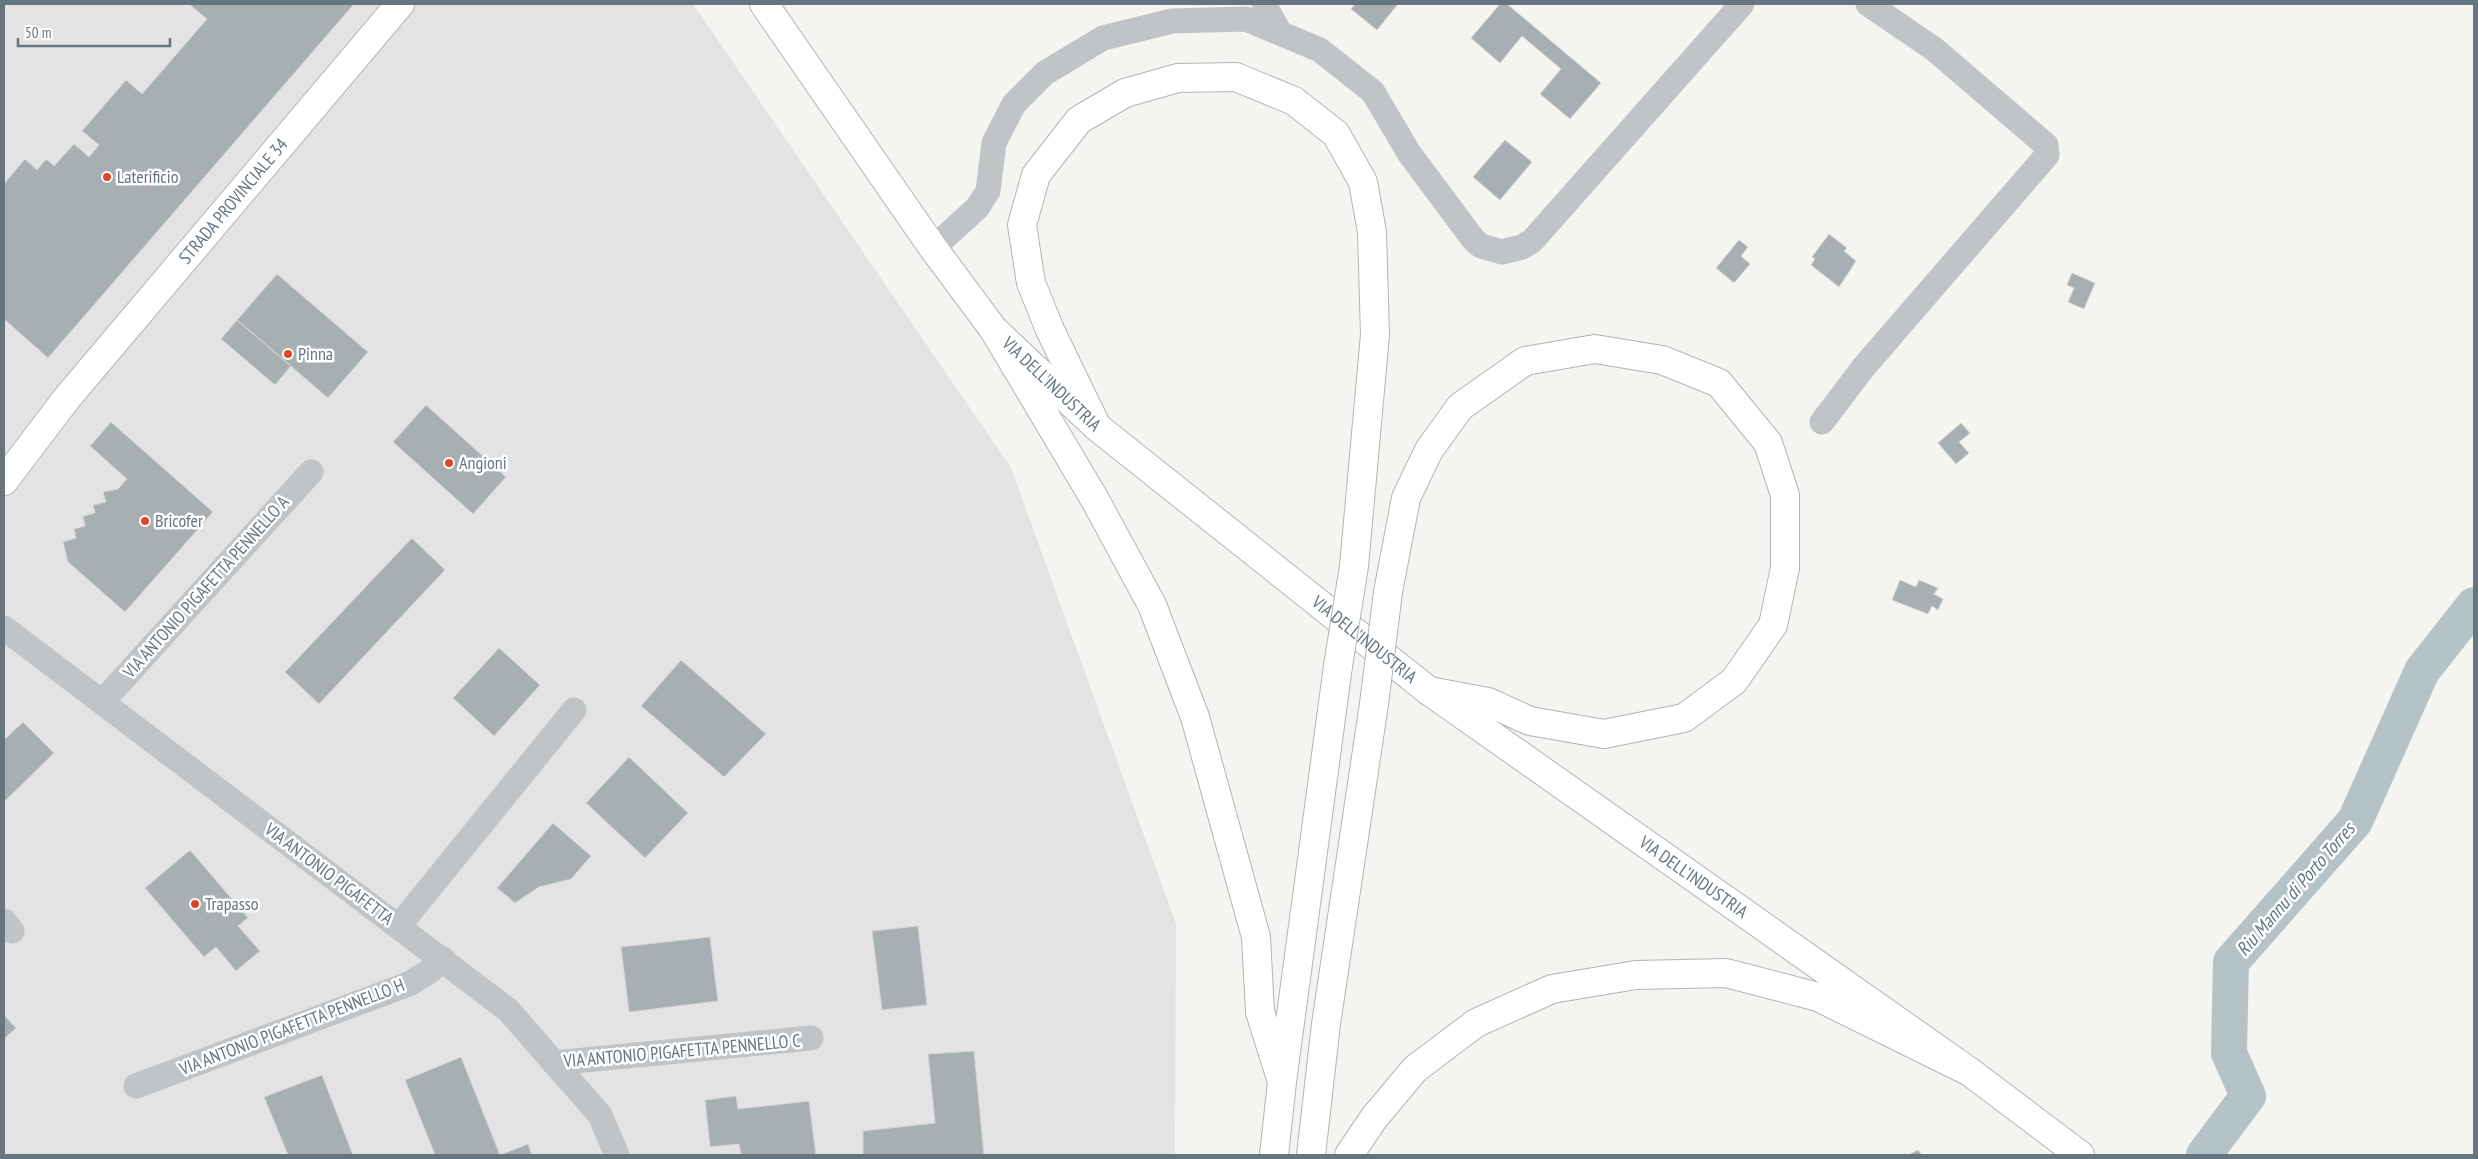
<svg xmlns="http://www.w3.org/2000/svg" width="2478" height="1159" font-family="'PT Sans Narrow',sans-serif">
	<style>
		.built { fill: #e2e3e2 }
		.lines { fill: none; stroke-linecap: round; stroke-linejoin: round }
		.river { stroke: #b6c3c6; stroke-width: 36 }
		.building { fill: #a7afb3; stroke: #d6d5d3 }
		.major-casing { stroke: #b1b6b9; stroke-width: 30 }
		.highway-casing { stroke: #b1b5b7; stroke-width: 30 }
		.minor { stroke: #c0c4c7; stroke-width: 25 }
		.major { stroke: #fff; stroke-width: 28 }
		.highway { stroke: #fff; stroke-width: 28 }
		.highway-bridge-casing { stroke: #b1b5b7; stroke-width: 30; stroke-linecap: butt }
		.highway-bridge { stroke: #fff; stroke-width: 28 }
		.poi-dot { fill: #db492a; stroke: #fff; stroke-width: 2 }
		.labels { text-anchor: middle; stroke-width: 5; stroke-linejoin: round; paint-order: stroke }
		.poi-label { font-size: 18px; fill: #657680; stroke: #fff; text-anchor: start }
		.street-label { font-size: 18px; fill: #657680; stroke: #fff }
		.water-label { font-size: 19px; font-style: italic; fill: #60777e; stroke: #fff }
	</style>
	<rect width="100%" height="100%" fill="#f4f4f1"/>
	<path class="built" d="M 4,4 L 693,4 L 1011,468 L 1176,924 L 1175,1155 L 4,1155 Z"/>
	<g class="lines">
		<path class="river" d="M 2204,1155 L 2248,1096 L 2229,1053 L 2231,962 L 2355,821 L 2422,671 L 2474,605"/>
	</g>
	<path class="building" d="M 189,4 L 354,4 L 48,358 L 4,319 L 4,184 L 25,159 L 37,170 L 46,159 L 54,166 L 74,144 L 89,157 L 99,145 L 82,131 L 126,80 L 142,94 L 207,19 Z
		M 1355,4 L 1398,4 L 1377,30 L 1351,9 Z
		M 1500,4 L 1507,4 L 1601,83 L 1570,119 L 1540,94 L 1561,69 L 1522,36 L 1500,63 L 1471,38 Z
		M 1505,140 L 1532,162 L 1500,200 L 1473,177 Z
		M 1829,234 L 1847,248 L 1844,251 L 1856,261 L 1839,287 L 1811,265 L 1815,259 L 1812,257 Z
		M 1739,240 L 1748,247 L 1741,256 L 1750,264 L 1734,283 L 1716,268 Z
		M 2072,273 L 2095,283 L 2084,309 L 2068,302 L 2074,288 L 2067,285 Z
		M 277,274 L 368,352 L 328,398 L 237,320 Z
		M 237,320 L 291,366 L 275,385 L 221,339 Z
		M 426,405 L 506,477 L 473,514 L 393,442 Z
		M 111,422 L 213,512 L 125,612 L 68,562 L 63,542 L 76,538 L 74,529 L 85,526 L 83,516 L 95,513 L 93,505 L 106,502 L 103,492 L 118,489 L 127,479 L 90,446 Z
		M 1961,423 L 1970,433 L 1959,442 L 1969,453 L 1956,464 L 1938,443 Z
		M 412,538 L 445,570 L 319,704 L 285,672 Z
		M 1900,580 L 1916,587 L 1919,580 L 1938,588 L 1934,594 L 1943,599 L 1938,610 L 1932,606 L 1928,614 L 1892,600 Z
		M 499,648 L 540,685 L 494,736 L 453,698 Z
		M 681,660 L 766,734 L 724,777 L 641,706 Z
		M 23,722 L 54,753 L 4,802 L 4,740 Z
		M 629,757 L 688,813 L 645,858 L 586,803 Z
		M 553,823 L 591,856 L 571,879 L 539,887 L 515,903 L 497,888 Z
		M 190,850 L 248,918 L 238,926 L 260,951 L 236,971 L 216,947 L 204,957 L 145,888 Z
		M 918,926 L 927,1005 L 882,1010 L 872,931 Z
		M 710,937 L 718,1001 L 629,1012 L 621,947 Z
		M 4,1015 L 16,1028 L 4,1039 Z
		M 974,1051 L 984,1155 L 863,1155 L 863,1131 L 935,1123 L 928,1054 Z
		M 461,1057 L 500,1155 L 435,1155 L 405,1080 Z
		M 322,1075 L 353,1155 L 288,1155 L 264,1097 Z
		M 736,1096 L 738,1109 L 809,1101 L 816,1155 L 741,1155 L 739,1144 L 710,1147 L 705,1100 Z
		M 528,1144 L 532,1155 L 500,1155 Z
		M 1918,1150 L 1922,1155 L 1908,1155 Z"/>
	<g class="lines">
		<g class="major-casing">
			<g id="major">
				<path id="s1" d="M 764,4 L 933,248 L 994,330 L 1097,427 L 1429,691 L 1970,1072 L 2080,1155"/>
				<path id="s2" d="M 4,481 L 67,398 L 400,4"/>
			</g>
		</g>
		<g class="highway-casing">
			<path id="highway" d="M 994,330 L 1094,498 L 1152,605 L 1195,717 L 1256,937 L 1260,1012 L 1282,1082
				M 1097,427 L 1050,330 L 1031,283 L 1022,225 L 1036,175 L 1079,120 L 1125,93 L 1178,78 L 1236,77 L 1294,101 L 1336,134 L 1363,182 L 1372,232 L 1375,335 L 1354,566
				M 1388,592 L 1406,498 L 1429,450 L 1460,407 L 1525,361 L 1595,349 L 1662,360 L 1719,383 L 1768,443 L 1785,495 L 1785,568 L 1773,625 L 1734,681 L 1684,718 L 1604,734 L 1530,721 L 1488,702 L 1429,691
				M 1274,1155 L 1282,1082 L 1338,666
				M 1311,1155 L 1326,1024 L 1374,704
				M 1349,1155 L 1374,1118 L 1415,1069 L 1476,1023 L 1552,989 L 1636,975 L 1726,973 L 1818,997 L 1970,1072"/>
		</g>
		<path class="minor" d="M 1264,4 L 1280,33
			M 933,248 L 977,208 L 988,191 L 994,143 L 1014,104 L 1045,73 L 1103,38 L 1172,21 L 1246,19 L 1320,50 L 1373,92 L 1409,153 L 1473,239 L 1481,246 L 1502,252 L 1522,247 L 1532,241 L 1742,4
			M 1822,422 L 1863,368 L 2047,155 L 2046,145 L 1934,49 L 1868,4
			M 4,628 L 508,1010 L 600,1115 L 617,1155
			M 102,702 L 311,472
			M 4,921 L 12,931
			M 398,927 L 574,710
			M 554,1063 L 811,1038
			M 136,1086 L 409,984 L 430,971 L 443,959"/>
		<use href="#major" class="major"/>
		<use href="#highway" class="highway"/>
		<g class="highway-bridge-casing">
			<path id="highway-bridge" d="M 1338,666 L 1354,566
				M 1374,704 L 1388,592"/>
		</g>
		<use href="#highway-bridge" class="highway-bridge"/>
	</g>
	<g class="poi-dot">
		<circle cx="107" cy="177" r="5"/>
		<circle cx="288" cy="354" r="5"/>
		<circle cx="449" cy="463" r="5"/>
		<circle cx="145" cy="521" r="5"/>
		<circle cx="195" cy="904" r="5"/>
	</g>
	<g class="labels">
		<g class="poi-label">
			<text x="117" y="183">Laterificio</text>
			<text x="298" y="360">Pinna</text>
			<text x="459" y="469">Angioni</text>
			<text x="155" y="527">Bricofer</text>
			<text x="205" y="910">Trapasso</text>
		</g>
		<g class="street-label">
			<text dy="6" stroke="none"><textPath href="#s2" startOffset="362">STRADA PROVINCIALE 34</textPath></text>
			<text dy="6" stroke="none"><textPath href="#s1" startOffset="478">VIA DELL'INDUSTRIA</textPath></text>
			<text transform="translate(206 587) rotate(-48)" y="6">VIA ANTONIO PIGAFETTA PENNELLO A</text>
			<text dy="6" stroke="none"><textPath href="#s1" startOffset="882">VIA DELL'INDUSTRIA</textPath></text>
			<text transform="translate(329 874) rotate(37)" y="6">VIA ANTONIO PIGAFETTA</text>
			<text dy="6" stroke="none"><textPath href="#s1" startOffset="1288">VIA DELL'INDUSTRIA</textPath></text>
			<text transform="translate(292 1027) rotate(-21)" y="6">VIA ANTONIO PIGAFETTA PENNELLO H</text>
			<text transform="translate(682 1051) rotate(-5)" y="6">VIA ANTONIO PIGAFETTA PENNELLO C</text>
		</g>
		<g class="water-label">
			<text transform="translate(2295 889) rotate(-49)" y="7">Riu Mannu di Porto Torres</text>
		</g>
	</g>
	<rect width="2478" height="1159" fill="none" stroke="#657680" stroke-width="10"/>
	<path d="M18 38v8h152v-8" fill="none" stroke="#657680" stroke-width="2.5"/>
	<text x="25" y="38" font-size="15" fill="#657680" stroke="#ffffff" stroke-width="4" paint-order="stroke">50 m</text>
</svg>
